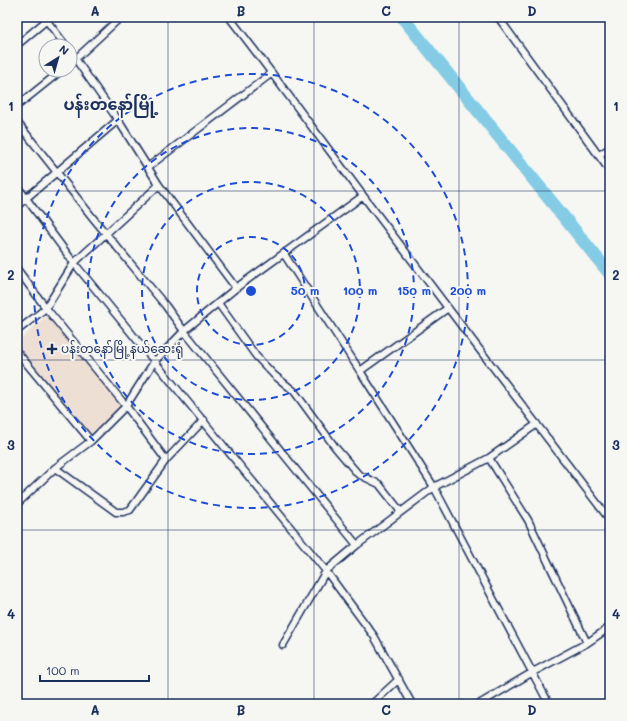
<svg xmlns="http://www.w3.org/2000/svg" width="627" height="721" font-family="Mali,'Noto Sans Myanmar',sans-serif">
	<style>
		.built { fill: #eedfd5 }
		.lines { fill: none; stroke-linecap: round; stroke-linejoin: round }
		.river { stroke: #84cce5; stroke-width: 13 }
		.street-casing { stroke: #1b2f5e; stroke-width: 9 }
		.street { stroke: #f6f6f2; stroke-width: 6 }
		.grid { fill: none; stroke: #1b2f5e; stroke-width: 1; stroke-opacity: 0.55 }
		.ring { fill: none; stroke: #1d4ed8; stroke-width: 2; stroke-dasharray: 7 5 }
		.poi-dot { fill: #1b2f5e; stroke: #f6f6f2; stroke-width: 1.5 }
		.labels { text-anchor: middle; stroke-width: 4; stroke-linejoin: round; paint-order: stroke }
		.poi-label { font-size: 12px; fill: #1b2f5e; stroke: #f6f6f2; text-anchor: start }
		.district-label { font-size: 16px; font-weight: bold; fill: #1b2f5e; stroke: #f6f6f2 }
		.centre { fill: #1d4ed8; stroke: #f6f6f2; stroke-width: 2 }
		.ring-label { font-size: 12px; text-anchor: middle; font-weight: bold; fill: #1d4ed8; stroke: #f6f6f2; stroke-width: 4; stroke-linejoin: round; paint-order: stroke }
		.neatline { fill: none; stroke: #1b2f5e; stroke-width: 1.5 }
		.grid-label { font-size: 13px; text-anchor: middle; font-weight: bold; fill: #1b2f5e }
	</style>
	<rect width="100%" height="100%" fill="#f6f6f2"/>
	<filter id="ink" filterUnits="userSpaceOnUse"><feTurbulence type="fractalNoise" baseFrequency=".025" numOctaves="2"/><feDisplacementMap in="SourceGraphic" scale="8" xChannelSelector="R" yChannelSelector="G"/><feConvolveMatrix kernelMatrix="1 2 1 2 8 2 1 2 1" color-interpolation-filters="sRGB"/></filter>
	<g filter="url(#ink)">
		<path class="built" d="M 48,314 L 121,405 L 91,434 L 17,346 L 17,342 Z"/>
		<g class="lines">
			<path class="river" d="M 402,17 L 610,274"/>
			<g class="street-casing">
				<path id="street" d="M 44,17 L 66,46
					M 229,17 C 275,76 319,137 364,197 C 445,305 528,413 610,520
					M 498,17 L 610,171
					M 607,17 L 610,21
					M 17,45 L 47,20
					M 70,64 L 121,17
					M 17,106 L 62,70
					M 118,120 L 159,185 L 236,288
					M 17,122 L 93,218 L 165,305 L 184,331 L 357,545
					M 599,155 L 610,148
					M 148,167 L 272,73
					M 17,186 L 74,263 L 326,571 L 374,636 L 412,704
					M 17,206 L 118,120 L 70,51
					M 284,254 L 360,371 L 448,308
					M 17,269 L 46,308 L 126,406 L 166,460
					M 218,303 L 256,356 L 274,375 L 294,391 L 335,447 L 358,474 L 379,484 L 401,512
					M 17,331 L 46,308 L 74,263 L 159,185
					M 17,352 L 91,441
					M 360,371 L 434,487 L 549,704
					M 489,458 L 528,520 L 587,643
					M 55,468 L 116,512 L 123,512 L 130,510 L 166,460 L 204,420
					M 18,503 L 55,468 L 91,441 L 126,406 L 154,362 L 184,331 L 236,288 L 363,196
					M 283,645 L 326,571 L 357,545 L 434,487 L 489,458 L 537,424
					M 372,704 L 399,679
					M 479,704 L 533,672 L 587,643 L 610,627"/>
			</g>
			<use href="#street" class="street"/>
		</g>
	</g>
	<path class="grid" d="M 168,17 L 168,704M 314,17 L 314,704M 459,17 L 459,704M 17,191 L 610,191M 17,360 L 610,360M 17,530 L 610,530"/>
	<g class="ring">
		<circle cx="251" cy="291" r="54"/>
		<circle cx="251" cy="291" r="109"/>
		<circle cx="251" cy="291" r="163"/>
		<circle cx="251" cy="291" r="217"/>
	</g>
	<path class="poi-dot" d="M50 343h4v4h4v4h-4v4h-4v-4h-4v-4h4z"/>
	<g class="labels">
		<g class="poi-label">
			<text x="61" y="353">ပန်းတနော်မြို့နယ်ဆေးရုံ</text>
		</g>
		<g class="district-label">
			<text x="111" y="110">ပန်းတနော်မြို့</text>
		</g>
	</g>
	<circle cx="251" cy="291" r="6" class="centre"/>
	<g class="ring-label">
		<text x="305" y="295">50 m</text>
		<text x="360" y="295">100 m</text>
		<text x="414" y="295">150 m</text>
		<text x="468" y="295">200 m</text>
	</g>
	<rect width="627" height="721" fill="none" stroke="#f6f6f2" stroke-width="44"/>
	<g transform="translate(58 58) rotate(37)"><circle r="19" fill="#f6f6f2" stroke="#9ea6b7"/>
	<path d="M0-3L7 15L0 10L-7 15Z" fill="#1b2f5e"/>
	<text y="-6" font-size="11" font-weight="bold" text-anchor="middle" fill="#1b2f5e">N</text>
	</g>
	<path d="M40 675v6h109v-6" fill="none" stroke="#1b2f5e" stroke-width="2"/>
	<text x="46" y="675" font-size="12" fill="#1b2f5e" stroke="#f6f6f2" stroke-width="3" paint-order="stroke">100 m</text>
	<rect x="22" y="22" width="583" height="677" class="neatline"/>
	<g class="grid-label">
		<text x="95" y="16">A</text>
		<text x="241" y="16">B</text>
		<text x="386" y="16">C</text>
		<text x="532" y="16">D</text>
		<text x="11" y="111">1</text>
		<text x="616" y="111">1</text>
		<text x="11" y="280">2</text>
		<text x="616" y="280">2</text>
		<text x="11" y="450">3</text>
		<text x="616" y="450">3</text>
		<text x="11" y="619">4</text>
		<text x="616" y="619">4</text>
		<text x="95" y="715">A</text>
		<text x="241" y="715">B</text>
		<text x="386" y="715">C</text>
		<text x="532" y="715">D</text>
	</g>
</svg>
